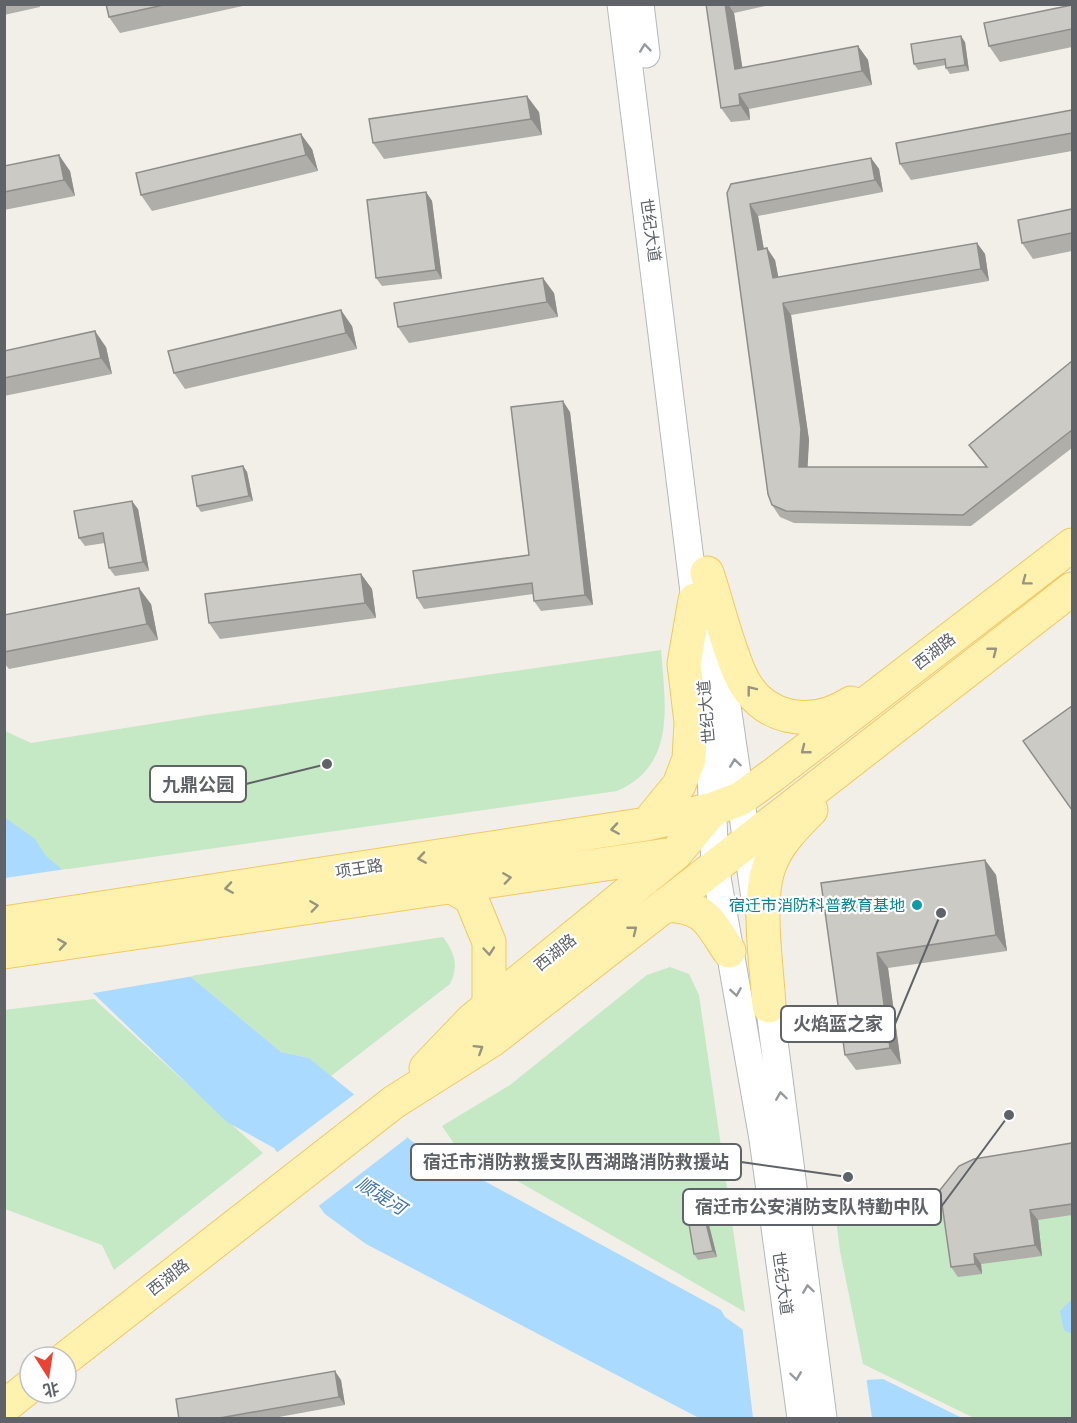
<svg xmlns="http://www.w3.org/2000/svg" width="1077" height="1423" font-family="'PT Sans Narrow','Noto Sans SC',sans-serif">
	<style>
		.green { fill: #c5e8c5 }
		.water { fill: #aadaff }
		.pier { fill: #f1efe8 }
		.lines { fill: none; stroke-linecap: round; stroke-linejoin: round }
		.minor-casing { stroke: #b5b8bc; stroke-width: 29 }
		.major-casing { stroke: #f2c960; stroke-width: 35 }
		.minor { stroke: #fff; stroke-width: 27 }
		.major { stroke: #fff2af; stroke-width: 33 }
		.wall { fill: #afaea9 }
		.shaded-wall { fill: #8f8d8a }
		.building { fill: #cccac5; stroke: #8f8d8a; stroke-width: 1.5 }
		.oneway { stroke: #979a9d }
		.oneway2 { stroke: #979581 }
		.culture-dot { fill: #0f9aa8; stroke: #fff; stroke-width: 2 }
		.labels { text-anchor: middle; stroke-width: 4.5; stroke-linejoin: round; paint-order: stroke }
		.street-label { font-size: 16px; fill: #5f6368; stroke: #fff }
		.culture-label { font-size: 16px; fill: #0d838f; stroke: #fff; text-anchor: end }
		.water-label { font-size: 18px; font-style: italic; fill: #4174aa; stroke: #fff }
		.leader { fill: none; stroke: #5f6368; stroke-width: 2 }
		.callout-dot { fill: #5f6368; stroke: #fff; stroke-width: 2 }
		.callout { fill: #fff; stroke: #5f6368; stroke-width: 2 }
		.callout-label { font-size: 18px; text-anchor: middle; font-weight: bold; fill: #5f6368 }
	</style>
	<rect width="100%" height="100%" fill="#f1efe8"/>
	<path class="green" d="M 661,650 C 665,704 677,765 617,791 L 5,878 L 5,731 L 31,743 L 207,715 Z
		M 443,937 C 455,953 459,966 450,984 L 331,1076 L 309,1058 L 281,1052 L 190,976 Z
		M 670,967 L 689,974 L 699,995 L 745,1312 L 455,1145 L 442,1126 L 510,1085 L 647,975 Z
		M 94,999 L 263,1153 L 114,1270 L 102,1245 L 5,1209 L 4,1010 Z
		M 1072,1181 L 1072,1418 L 974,1418 L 863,1364 L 840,1251 L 835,1211 Z"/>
	<path class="water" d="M 4,817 L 35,839 L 46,856 L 281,1052 L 309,1058 L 413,1142 L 721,1310 L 725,1317 L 742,1329 L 866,1380 L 883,1379 L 962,1418 L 699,1418 L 366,1244 L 325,1214 L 274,1148 L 227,1122 L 94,994 L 5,934 Z
		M 1072,1299 L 1072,1334 L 1064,1330 L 1060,1311 Z"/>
	<path class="pier" d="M 66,869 L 194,976 L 88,994 L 4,937 L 5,878 Z
		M 356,1093 L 398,1126 L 407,1138 L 316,1208 L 275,1154 Z
		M 742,1325 L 866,1376 L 872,1418 L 753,1418 Z"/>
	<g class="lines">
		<g class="minor-casing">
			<path id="minor" d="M 621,4 L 695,600 L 711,773 L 715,866 L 763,1139 L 801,1418
				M 640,4 L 646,54
				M 717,637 L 756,905
				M 767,987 L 823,1418"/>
		</g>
		<g class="major-casing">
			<path id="major" d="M 707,573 C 718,606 726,642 740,674 C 760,720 811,729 851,703
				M 647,824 L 679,785 L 689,759 L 691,722 L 684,664 L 695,600
				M 451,886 L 471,898 L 489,942 L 489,1005
				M 665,905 C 706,907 708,920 729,951
				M 4,923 L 647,824 L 713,809
				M 4,952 L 674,854
				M 769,1006 C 767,968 757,905 768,870 C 775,846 794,827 811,810
				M 426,1068 L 472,1020 L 675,854 L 713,809 L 740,799 L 773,775 L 1072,545
				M 66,1358 L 394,1102 L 492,1040 L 1072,589
				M 4,1407 L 30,1386"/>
		</g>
		<use href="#minor" class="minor"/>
		<use href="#major" class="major"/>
	</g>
	<path class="wall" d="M 4,4 L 39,4 L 40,7 L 4,15 Z
		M 106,4 L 252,4 L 120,33 L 109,17 Z
		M 706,4 L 774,4 L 734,13 L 742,68 L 858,46 L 868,60 L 872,85 L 749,109 L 750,120 L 731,122 L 721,108 Z
		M 1072,5 L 1072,47 L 1000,62 L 989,46 Z
		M 965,42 L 969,71 L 950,74 L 946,68 L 946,65 L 918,70 L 914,64 Z
		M 1072,110 L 1072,151 L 911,180 L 900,164 Z
		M 539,112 L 542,135 L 384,159 L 373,143 Z
		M 312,149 L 318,171 L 152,211 L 141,195 Z
		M 871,158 L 879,169 L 883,192 L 758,216 L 764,249 L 775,260 L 778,277 L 977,243 L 985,254 L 989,281 L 791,315 L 809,440 L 807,467 L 986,467 L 969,445 L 1072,361 L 1072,448 L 971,526 L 794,523 L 780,517 L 772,505 L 727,193 Z
		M 4,166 L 70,171 L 75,196 L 4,210 Z
		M 426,192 L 432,201 L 442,279 L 382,286 L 376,278 Z
		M 1072,209 L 1072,251 L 1033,259 L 1022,243 Z
		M 554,293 L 558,317 L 409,343 L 398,327 Z
		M 352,326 L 357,349 L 185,389 L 174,373 Z
		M 106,347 L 112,374 L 4,396 L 4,351 Z
		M 570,412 L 593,605 L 541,611 L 534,601 L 533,594 L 424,609 L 417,598 L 529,555 Z
		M 243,466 L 247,472 L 253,501 L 201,512 L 197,506 Z
		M 138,509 L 149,571 L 115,576 L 109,568 L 105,543 L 85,546 L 79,538 Z
		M 361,574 L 372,589 L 376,618 L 220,639 L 209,623 Z
		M 151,604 L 158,640 L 9,669 L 4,663 L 4,615 Z
		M 985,860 L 996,875 L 1007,951 L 888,968 L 901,1064 L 856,1070 L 845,1055 L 821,883 Z
		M 1072,1143 L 1072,1215 L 1038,1220 L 1042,1256 L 981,1264 L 982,1274 L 958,1277 L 951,1267 Z
		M 708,1221 L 717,1257 L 698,1260 L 694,1254 Z
		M 341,1380 L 345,1405 L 268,1419 L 179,1419 Z"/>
	<path class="shaded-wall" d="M 725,4 L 728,4 L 734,13 L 745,84 L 735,69 Z
		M 961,36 L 965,42 L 969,71 L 965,65 Z
		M 858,46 L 868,60 L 872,85 L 862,71 Z
		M 739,94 L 749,109 L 750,120 L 740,105 Z
		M 527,96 L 539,112 L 542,135 L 531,119 Z
		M 301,134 L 312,149 L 318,171 L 306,155 Z
		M 59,155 L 70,171 L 75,196 L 64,180 Z
		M 871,158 L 879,169 L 883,192 L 875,180 Z
		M 426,192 L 432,201 L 442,279 L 436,270 Z
		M 750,204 L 758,216 L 766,262 L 758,250 Z
		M 977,243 L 985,254 L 989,281 L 981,269 Z
		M 767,248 L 775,260 L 781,290 L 773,278 Z
		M 543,278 L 554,293 L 558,317 L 547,302 Z
		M 783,303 L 791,315 L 809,440 L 807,479 L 799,467 Z
		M 341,310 L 352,326 L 357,349 L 346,333 Z
		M 95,331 L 106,347 L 112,374 L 101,358 Z
		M 563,401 L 570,412 L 593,605 L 585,595 Z
		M 243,466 L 247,472 L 253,501 L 249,496 Z
		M 132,501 L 138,509 L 149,571 L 143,562 Z
		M 361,574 L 372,589 L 376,618 L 365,603 Z
		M 139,588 L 151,604 L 158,640 L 147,624 Z
		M 985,860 L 996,875 L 1007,951 L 996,935 Z
		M 877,953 L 888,968 L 901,1064 L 890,1048 Z
		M 1030,1210 L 1038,1220 L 1042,1256 L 1035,1245 Z
		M 704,1215 L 708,1221 L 717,1257 L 713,1251 Z
		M 974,1254 L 981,1264 L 982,1274 L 975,1264 Z
		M 335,1371 L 341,1380 L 345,1405 L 339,1397 Z"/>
	<path class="building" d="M 106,4 L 168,4 L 109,17 Z
		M 706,4 L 725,4 L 735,69 L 858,46 L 862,71 L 739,94 L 740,105 L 721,108 Z
		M 1072,5 L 1072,29 L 989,46 L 984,23 Z
		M 961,36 L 965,65 L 946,68 L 945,59 L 914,64 L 911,44 Z
		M 527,96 L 531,119 L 373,143 L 369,119 Z
		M 1072,110 L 1072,133 L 900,164 L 896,143 Z
		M 301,134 L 306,155 L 141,195 L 136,173 Z
		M 59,155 L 64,180 L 4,192 L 4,166 Z
		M 871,158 L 875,180 L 750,204 L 758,250 L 767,248 L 773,278 L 977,243 L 981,269 L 783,303 L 801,429 L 799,467 L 987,467 L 969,445 L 1072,361 L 1072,430 L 963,515 L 786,511 L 772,505 L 768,494 L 727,193 L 731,184 Z
		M 426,192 L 436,270 L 376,278 L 367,200 Z
		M 1072,209 L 1072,233 L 1022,243 L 1018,220 Z
		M 543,278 L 547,302 L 398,327 L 394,303 Z
		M 341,310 L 346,333 L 174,373 L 168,351 Z
		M 95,331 L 101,358 L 4,378 L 4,351 Z
		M 563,401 L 585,595 L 534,601 L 532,583 L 417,598 L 413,571 L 529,555 L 511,407 Z
		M 243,466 L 249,496 L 197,506 L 192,476 Z
		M 132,501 L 143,562 L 109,568 L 103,533 L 79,538 L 74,511 Z
		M 361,574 L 365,603 L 209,623 L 205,594 Z
		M 139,588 L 147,624 L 4,652 L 4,615 Z
		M 1072,706 L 1072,810 L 1023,741 Z
		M 985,860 L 996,935 L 877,953 L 890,1048 L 845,1055 L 821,883 Z
		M 1072,1143 L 1072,1204 L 1030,1210 L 1035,1245 L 974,1254 L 975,1264 L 951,1267 L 940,1190 L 959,1166 L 974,1159 Z
		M 704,1215 L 713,1251 L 694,1254 L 688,1218 Z
		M 335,1371 L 339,1397 L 214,1419 L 179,1419 L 176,1399 Z"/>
	<defs><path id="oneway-chevron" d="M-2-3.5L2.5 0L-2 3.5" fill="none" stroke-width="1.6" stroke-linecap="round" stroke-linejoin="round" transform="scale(1.5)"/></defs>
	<g class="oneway">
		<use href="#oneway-chevron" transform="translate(645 48) rotate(-96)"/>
		<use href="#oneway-chevron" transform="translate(735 763) rotate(-98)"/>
		<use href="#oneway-chevron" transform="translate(736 992) rotate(81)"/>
		<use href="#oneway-chevron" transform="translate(781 1096) rotate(-98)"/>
		<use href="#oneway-chevron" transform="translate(808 1289) rotate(-98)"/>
		<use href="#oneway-chevron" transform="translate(796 1376) rotate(82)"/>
	</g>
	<g class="oneway2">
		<use href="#oneway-chevron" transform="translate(1026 581) rotate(143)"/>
		<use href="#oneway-chevron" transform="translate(993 651) rotate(-38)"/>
		<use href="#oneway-chevron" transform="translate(751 690) rotate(-128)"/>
		<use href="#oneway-chevron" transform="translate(805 750) rotate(142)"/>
		<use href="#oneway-chevron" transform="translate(615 829) rotate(171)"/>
		<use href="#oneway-chevron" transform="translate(422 858) rotate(171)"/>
		<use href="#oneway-chevron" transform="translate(507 878) rotate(-8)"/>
		<use href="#oneway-chevron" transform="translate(229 888) rotate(171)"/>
		<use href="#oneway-chevron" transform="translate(314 906) rotate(-8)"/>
		<use href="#oneway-chevron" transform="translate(633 930) rotate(-38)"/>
		<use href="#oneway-chevron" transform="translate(62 944) rotate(-9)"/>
		<use href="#oneway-chevron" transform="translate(489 951) rotate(85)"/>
		<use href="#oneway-chevron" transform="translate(479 1049) rotate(-32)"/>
	</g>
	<circle class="culture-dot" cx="917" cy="905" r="6"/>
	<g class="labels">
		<g class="street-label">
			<text transform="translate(651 230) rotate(82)" y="6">世纪大道</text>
			<text transform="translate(934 651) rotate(-38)" y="6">西湖路</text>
			<text transform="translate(706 712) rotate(-95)" y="6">世纪大道</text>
			<text transform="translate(359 868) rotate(-9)" y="6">项王路</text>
			<text transform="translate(555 952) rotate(-39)" y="6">西湖路</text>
			<text transform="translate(168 1277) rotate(-38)" y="6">西湖路</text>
			<text transform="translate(783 1283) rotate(82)" y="6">世纪大道</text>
		</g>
		<g class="culture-label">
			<text x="905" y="911">宿迁市消防科普教育基地</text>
		</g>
		<g class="water-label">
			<text transform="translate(381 1196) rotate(32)" y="6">顺堤河</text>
		</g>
	</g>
	<path class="leader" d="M327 764L246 784M941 913L895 1024M848 1177L741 1162M1009 1115L941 1207"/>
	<g class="callout-dot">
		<circle cx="327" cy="764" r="6"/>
		<circle cx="941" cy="913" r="6"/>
		<circle cx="848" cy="1177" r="6"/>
		<circle cx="1009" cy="1115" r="6"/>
	</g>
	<g class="callout">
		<rect x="150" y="766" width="96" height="36" rx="6"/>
		<rect x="781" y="1006" width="114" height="36" rx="6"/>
		<rect x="411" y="1144" width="330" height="36" rx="6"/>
		<rect x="683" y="1189" width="258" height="36" rx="6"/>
	</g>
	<g class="callout-label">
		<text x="198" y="791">九鼎公园</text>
		<text x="838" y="1030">火焰蓝之家</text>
		<text x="576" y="1168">宿迁市消防救援支队西湖路消防救援站</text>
		<text x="812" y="1213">宿迁市公安消防支队特勤中队</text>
	</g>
	<rect width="1077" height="1423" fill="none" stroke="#5f6368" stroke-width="12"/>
	<g transform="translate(48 1375) rotate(168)"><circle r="28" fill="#ffffff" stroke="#bfc1c3" stroke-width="1.5"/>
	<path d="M0-4.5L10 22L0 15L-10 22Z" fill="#ea4335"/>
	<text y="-9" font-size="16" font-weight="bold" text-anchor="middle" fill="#5f6368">北</text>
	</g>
</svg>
